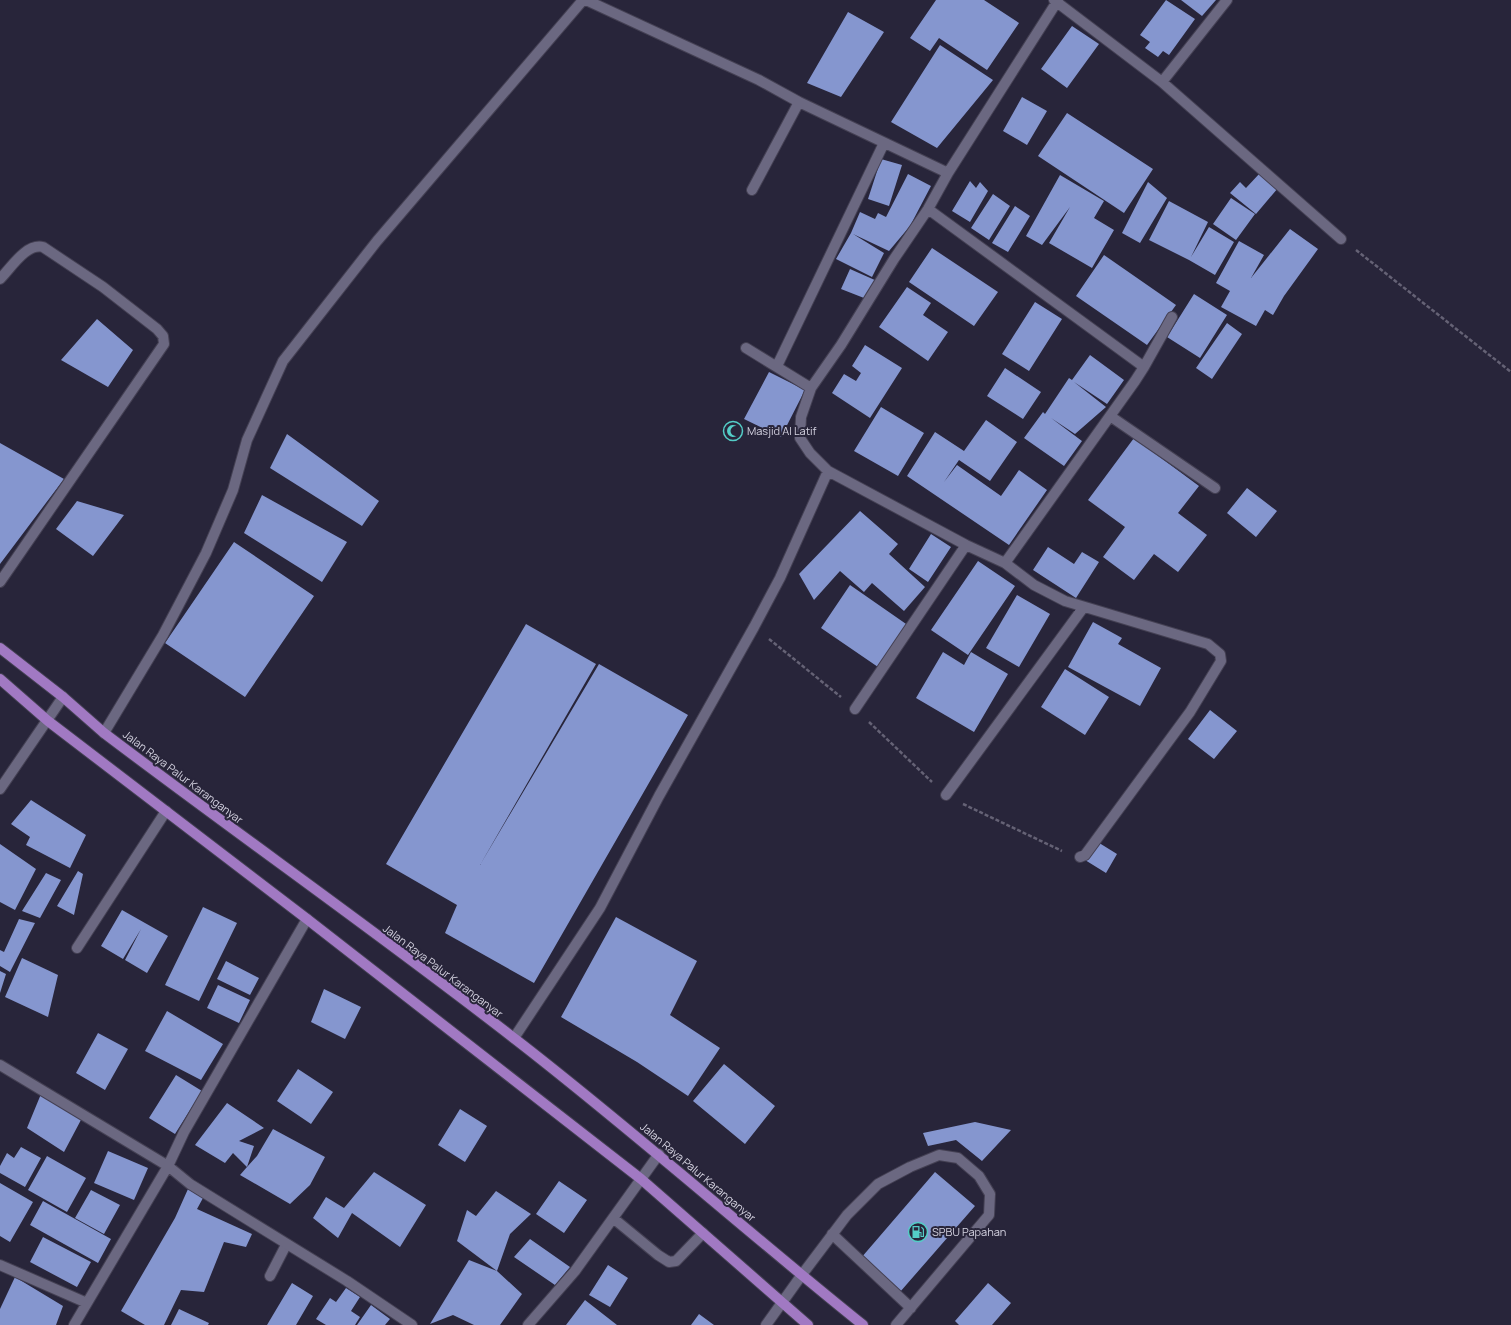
<svg xmlns="http://www.w3.org/2000/svg" width="1511" height="1325" font-family="Manrope,sans-serif">
	<style>
		.building { fill: #8596cf }
		.lines { fill: none; stroke-linecap: round; stroke-linejoin: round }
		.service-casing { stroke: #444053; stroke-width: 12 }
		.minor-casing { stroke: #444053; stroke-width: 12 }
		.primary-casing { stroke: #444053; stroke-width: 12 }
		.path { stroke: #656275; stroke-width: 2.5; stroke-dasharray: 4 2; stroke-linecap: butt }
		.service { stroke: #6b6881; stroke-width: 10 }
		.minor { stroke: #6b6881; stroke-width: 10 }
		.primary { stroke: #a179c3; stroke-width: 10 }
		.labels { text-anchor: middle; stroke-width: 4; stroke-linejoin: round; paint-order: stroke }
		.poi-label { font-size: 11px; fill: #d4d2e0; stroke: #28253a; text-anchor: start }
		.street-label { font-size: 11px; fill: #d4d2e0; stroke: #28253a }
	</style>
	<rect width="100%" height="100%" fill="#28253a"/>
	<path class="building" d="M 936,0 L 984,0 L 1019,23 L 987,70 L 939,38 L 930,51 L 910,38 Z
		M 1166,0 L 1195,19 L 1169,55 L 1163,51 L 1158,57 L 1145,48 L 1150,42 L 1140,35 Z
		M 1181,0 L 1216,0 L 1202,16 Z
		M 848,12 L 884,32 L 841,97 L 807,83 Z
		M 1072,26 L 1099,44 L 1067,88 L 1041,69 Z
		M 940,45 L 993,80 L 937,148 L 891,122 Z
		M 1022,97 L 1047,111 L 1027,145 L 1003,131 Z
		M 1067,113 L 1153,169 L 1124,213 L 1038,156 Z
		M 881,159 L 902,165 L 889,206 L 868,199 Z
		M 1260,173 L 1278,188 L 1256,214 L 1230,193 L 1240,182 L 1246,188 Z
		M 908,174 L 931,186 L 910,226 L 889,251 L 853,234 L 884,253 L 872,277 L 836,259 L 851,233 L 860,212 L 875,219 L 878,213 L 886,217 Z
		M 1060,175 L 1104,201 L 1094,218 L 1114,230 L 1092,268 L 1049,243 L 1070,207 L 1042,245 L 1026,236 Z
		M 970,181 L 976,188 L 980,182 L 988,191 L 970,222 L 952,211 Z
		M 1148,182 L 1167,198 L 1140,243 L 1122,233 Z
		M 993,194 L 1010,206 L 989,240 L 971,228 Z
		M 1231,198 L 1255,214 L 1236,240 L 1213,224 Z
		M 1169,201 L 1208,222 L 1191,257 L 1209,227 L 1234,242 L 1215,275 L 1189,260 L 1149,240 Z
		M 1015,206 L 1030,216 L 1008,252 L 992,243 Z
		M 1290,229 L 1318,249 L 1284,296 L 1273,315 L 1265,310 L 1256,326 L 1221,307 L 1230,291 L 1216,283 L 1239,241 L 1264,255 L 1251,278 Z
		M 932,248 L 998,292 L 974,326 L 909,282 Z
		M 1104,255 L 1176,305 L 1147,345 L 1076,296 Z
		M 850,269 L 877,281 L 864,298 L 841,289 Z
		M 907,287 L 931,303 L 923,315 L 948,332 L 928,361 L 879,327 Z
		M 1194,294 L 1227,315 L 1200,358 L 1167,337 Z
		M 1035,302 L 1062,319 L 1029,371 L 1002,354 Z
		M 97,319 L 133,350 L 108,387 L 61,360 Z
		M 1227,323 L 1242,334 L 1212,379 L 1196,368 Z
		M 865,345 L 902,368 L 870,418 L 832,393 L 844,374 L 856,381 L 861,373 L 852,366 Z
		M 1090,355 L 1124,380 L 1107,404 L 1074,382 L 1106,407 L 1075,434 L 1051,418 L 1082,441 L 1064,466 L 1024,438 L 1043,412 L 1045,414 L 1069,378 L 1072,380 Z
		M 1005,368 L 1041,392 L 1023,419 L 987,396 Z
		M 769,372 L 805,390 L 781,437 L 744,419 Z
		M 881,407 L 924,433 L 898,476 L 854,451 Z
		M 986,420 L 1017,442 L 990,481 L 959,460 L 944,482 L 957,465 L 1001,496 L 1019,470 L 1047,490 L 1009,545 L 907,476 L 935,432 L 964,451 Z
		M 287,434 L 379,501 L 362,526 L 270,468 Z
		M 1134,438 L 1199,486 L 1178,513 L 1207,535 L 1178,572 L 1154,554 L 1134,580 L 1103,557 L 1125,527 L 1088,500 Z
		M 0,443 L 64,479 L 0,564 Z
		M 1247,488 L 1277,511 L 1256,537 L 1227,513 Z
		M 262,495 L 347,542 L 322,582 L 244,533 Z
		M 77,501 L 124,515 L 93,556 L 56,529 Z
		M 860,511 L 898,544 L 889,554 L 925,587 L 904,611 L 872,583 L 864,592 L 840,571 L 814,600 L 799,574 Z
		M 931,534 L 951,547 L 928,582 L 909,569 Z
		M 234,542 L 314,596 L 245,697 L 165,643 Z
		M 1048,547 L 1074,564 L 1082,552 L 1099,562 L 1076,598 L 1033,570 Z
		M 978,561 L 1015,586 L 968,655 L 931,630 Z
		M 850,585 L 909,626 L 878,667 L 821,628 Z
		M 1017,595 L 1050,614 L 1019,667 L 986,648 Z
		M 1093,622 L 1122,638 L 1118,644 L 1161,668 L 1140,706 L 1068,667 Z
		M 526,624 L 596,664 L 480,865 L 599,664 L 688,715 L 534,983 L 445,933 L 457,905 L 386,864 Z
		M 943,652 L 964,665 L 971,652 L 1008,674 L 974,732 L 916,698 Z
		M 1065,669 L 1109,697 L 1085,735 L 1041,707 Z
		M 1210,710 L 1237,731 L 1214,759 L 1188,739 Z
		M 31,800 L 86,835 L 70,868 L 26,845 L 30,837 L 11,824 Z
		M 1096,841 L 1117,854 L 1106,873 L 1085,860 Z
		M 0,844 L 36,869 L 15,910 L 0,902 Z
		M 78,871 L 83,874 L 74,915 L 57,906 Z
		M 46,873 L 61,880 L 40,918 L 22,911 Z
		M 203,907 L 237,923 L 199,1001 L 165,985 Z
		M 122,910 L 168,936 L 147,973 L 125,960 L 141,929 L 123,959 L 101,946 Z
		M 616,917 L 697,961 L 670,1015 L 720,1048 L 688,1096 L 637,1062 L 561,1017 Z
		M 19,919 L 35,923 L 10,972 L 0,966 L 0,950 L 4,952 Z
		M 22,958 L 58,975 L 48,1017 L 5,997 Z
		M 226,961 L 259,978 L 250,995 L 217,979 Z
		M 0,971 L 6,974 L 0,993 Z
		M 218,985 L 250,1000 L 239,1023 L 207,1008 Z
		M 324,989 L 361,1007 L 345,1039 L 311,1022 Z
		M 167,1011 L 223,1044 L 201,1080 L 145,1051 Z
		M 98,1033 L 128,1049 L 105,1090 L 76,1073 Z
		M 724,1064 L 775,1106 L 745,1144 L 693,1101 Z
		M 298,1069 L 333,1092 L 311,1124 L 277,1101 Z
		M 176,1075 L 202,1091 L 175,1134 L 149,1118 Z
		M 41,1094 L 82,1118 L 64,1152 L 27,1128 Z
		M 227,1103 L 264,1128 L 239,1141 L 254,1146 L 247,1167 L 257,1156 L 273,1129 L 325,1157 L 310,1185 L 290,1204 L 240,1175 L 247,1167 L 233,1153 L 225,1163 L 195,1145 Z
		M 460,1109 L 487,1126 L 465,1162 L 438,1145 Z
		M 975,1122 L 1011,1130 L 982,1161 L 956,1140 L 928,1146 L 923,1133 Z
		M 21,1147 L 41,1158 L 25,1187 L 0,1173 L 0,1166 L 7,1153 L 14,1158 Z
		M 108,1151 L 148,1168 L 134,1200 L 94,1183 Z
		M 47,1156 L 86,1178 L 67,1212 L 28,1190 Z
		M 374,1172 L 426,1205 L 400,1247 L 352,1213 L 338,1238 L 313,1218 L 326,1197 L 344,1208 Z
		M 935,1172 L 975,1206 L 900,1292 L 861,1258 Z
		M 559,1181 L 587,1200 L 564,1233 L 536,1214 Z
		M 0,1183 L 33,1202 L 10,1242 L 0,1236 Z
		M 188,1189 L 203,1198 L 197,1209 L 252,1234 L 246,1247 L 224,1242 L 204,1292 L 181,1290 L 164,1325 L 145,1325 L 121,1311 L 175,1218 Z
		M 91,1190 L 120,1205 L 104,1234 L 75,1218 Z
		M 496,1191 L 531,1214 L 510,1234 L 497,1271 L 522,1294 L 500,1325 L 474,1325 L 453,1315 L 430,1324 L 469,1260 L 497,1271 L 457,1241 L 467,1210 L 476,1216 Z
		M 43,1201 L 111,1239 L 98,1263 L 30,1225 Z
		M 43,1237 L 91,1262 L 77,1287 L 30,1262 Z
		M 530,1239 L 570,1267 L 555,1285 L 514,1257 Z
		M 608,1265 L 628,1278 L 610,1307 L 589,1295 Z
		M 15,1277 L 63,1306 L 56,1325 L 0,1325 L 0,1309 Z
		M 292,1283 L 313,1296 L 296,1325 L 267,1325 Z
		M 988,1283 L 1011,1303 L 992,1325 L 959,1325 L 955,1321 Z
		M 346,1288 L 360,1297 L 351,1311 L 360,1317 L 355,1325 L 326,1325 L 316,1319 L 330,1298 L 336,1302 Z
		M 585,1300 L 617,1325 L 566,1325 Z
		M 371,1305 L 390,1319 L 385,1325 L 357,1325 Z
		M 179,1309 L 209,1323 L 208,1325 L 171,1325 Z
		M 699,1314 L 714,1325 L 691,1325 Z"/>
	<g class="lines">
		<g class="service-casing">
			<path id="service" d="M 832,1234 L 911,1308
				M 270,1276 L 286,1245
				M 801,1276 L 847,1215 L 878,1184 L 910,1167 L 939,1155 L 958,1158 L 979,1176 L 990,1194 L 989,1215 L 896,1325"/>
		</g>
		<g class="minor-casing">
			<path id="minor" d="M 586,0 L 759,80 L 799,102 L 948,173
				M 1054,0 L 1162,82 L 1341,239
				M 1058,0 L 948,173 L 928,209 L 894,259 L 841,345 L 811,388 L 801,417 L 800,438 L 810,453 L 828,471 L 966,545 L 1005,563 L 1034,585 L 1065,601 L 1208,644 L 1220,654 L 1221,661 L 1190,712 L 1085,855 L 1080,857
				M 1162,82 L 1227,0
				M 752,190 L 799,102
				M 928,209 L 1144,367 L 1135,381 L 1005,563
				M 0,279 C 11,268 26,243 43,247 L 103,287 L 157,329 L 163,336 L 164,344 L 0,582
				M 746,348 L 811,388
				M 777,366 L 884,143
				M 1144,367 L 1172,317
				M 1110,416 L 1215,488
				M 855,709 L 966,545
				M 104,733 L 163,635 L 206,553 L 233,490 L 247,440 L 283,361 L 377,241 L 583,0
				M 0,789 L 63,697
				M 946,795 L 1083,608
				M 77,948 L 166,811
				M 514,1038 L 600,908 L 659,796 L 754,627 L 780,578 L 828,471
				M 0,1065 L 168,1166 L 190,1184 L 347,1281 L 412,1325
				M 613,1218 L 658,1255 L 669,1262 L 676,1261 L 703,1233
				M 0,1265 L 87,1303
				M 74,1325 L 168,1166 L 184,1132 L 307,919
				M 528,1325 L 575,1271 L 659,1154
				M 766,1325 L 801,1276"/>
		</g>
		<g class="primary-casing">
			<path id="primary" d="M 0,648 L 63,697 L 104,733 C 240,836 380,934 515,1039 C 634,1131 746,1231 863,1325
				M 0,679 L 48,721 L 307,919 L 641,1179 L 808,1325"/>
		</g>
		<path class="path" d="M 1356,250 L 1511,372
			M 769,639 L 841,697
			M 869,722 L 932,782
			M 963,804 L 1062,851"/>
		<use href="#service" class="service"/>
		<use href="#minor" class="minor"/>
		<use href="#primary" class="primary"/>
	</g>
	<defs>
		<g id="mosque-ring" transform="scale(1)"><circle r="9.5" fill="#28253a" stroke="#54cdc7" stroke-width="1.5"/><path d="M3.5-4.9A6 6 0 1 0 3.5 4.9A5 5 0 1 1 3.5-4.9Z" fill="#54cdc7"/></g>
		<g id="fuel-ring" transform="scale(1)"><circle r="9.5" fill="#28253a" stroke="#54cdc7" stroke-width="1.5"/><path d="M-5.5-6h7V0h2V4h1.3V-2.5L3-4.5l.8-.8L6-3V5H2.5V1h-1V6h-7ZM-4.2-4.7v3.2H.2V-4.7Z" fill="#54cdc7"/></g>
	</defs>
	<g fill-rule="evenodd">
		<use href="#mosque-ring" x="733" y="431"/>
		<use href="#fuel-ring" x="918" y="1232"/>
	</g>
	<g class="labels">
		<g class="poi-label">
			<text x="747" y="435">Masjid Al Latif</text>
			<text x="932" y="1236">SPBU Papahan</text>
		</g>
		<g class="street-label">
			<text transform="translate(183 777) rotate(37)" y="4">Jalan Raya Palur Karanganyar</text>
			<text transform="translate(443 971) rotate(37)" y="4">Jalan Raya Palur Karanganyar</text>
			<text transform="translate(698 1172) rotate(40)" y="4">Jalan Raya Palur Karanganyar</text>
		</g>
	</g>
</svg>
